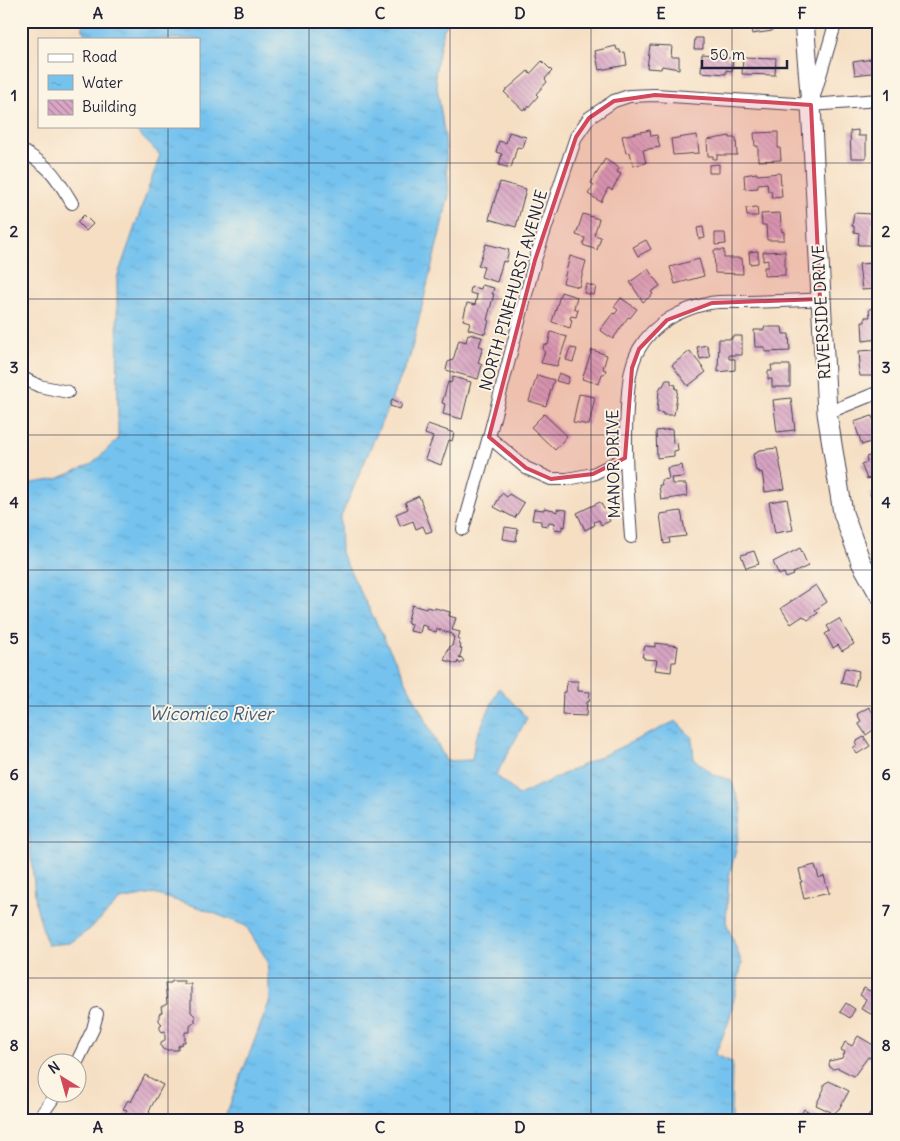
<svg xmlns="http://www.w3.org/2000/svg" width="900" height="1141" font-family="Delius,sans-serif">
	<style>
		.water { fill: url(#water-ripples); stroke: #4b7294 }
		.building { fill: url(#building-back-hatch) }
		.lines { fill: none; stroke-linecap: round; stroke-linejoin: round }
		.street-casing { stroke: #423e4f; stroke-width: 14 }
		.secondary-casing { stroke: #423e4f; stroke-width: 21 }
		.street { stroke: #fff; stroke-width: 12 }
		.secondary { stroke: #fff; stroke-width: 19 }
		.marked { fill: #d1495b; fill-opacity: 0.2; stroke: #d1495b; stroke-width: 4; stroke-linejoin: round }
		.grid { fill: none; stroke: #22223b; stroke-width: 1; stroke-opacity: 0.55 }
		.labels { text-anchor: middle; stroke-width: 4; stroke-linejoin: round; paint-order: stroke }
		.street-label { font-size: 16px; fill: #22223b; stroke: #fcf5e5 }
		.water-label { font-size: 18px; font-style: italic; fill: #3f5a7a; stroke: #fcf5e5 }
		.neatline { fill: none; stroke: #22223b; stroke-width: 2 }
		.grid-label { font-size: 16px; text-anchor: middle; font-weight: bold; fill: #22223b }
	</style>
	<defs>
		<pattern id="water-ripples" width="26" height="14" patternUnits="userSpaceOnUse" patternTransform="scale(1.25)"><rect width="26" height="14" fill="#74c2ee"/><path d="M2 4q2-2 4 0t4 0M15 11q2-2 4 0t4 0" fill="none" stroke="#64a6cd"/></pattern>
		<pattern id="building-back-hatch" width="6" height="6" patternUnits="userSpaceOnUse" patternTransform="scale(1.25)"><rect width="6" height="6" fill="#d8a5c4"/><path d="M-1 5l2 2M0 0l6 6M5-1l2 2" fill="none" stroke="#af86a0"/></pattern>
	</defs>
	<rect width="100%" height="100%" fill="#fcf5e5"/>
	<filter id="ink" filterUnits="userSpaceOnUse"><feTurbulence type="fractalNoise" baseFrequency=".02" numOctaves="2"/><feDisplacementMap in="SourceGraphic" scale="10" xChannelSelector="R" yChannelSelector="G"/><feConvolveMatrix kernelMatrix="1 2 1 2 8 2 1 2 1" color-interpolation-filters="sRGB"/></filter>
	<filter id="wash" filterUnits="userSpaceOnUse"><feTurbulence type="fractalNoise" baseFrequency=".0096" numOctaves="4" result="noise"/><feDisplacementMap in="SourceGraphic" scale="20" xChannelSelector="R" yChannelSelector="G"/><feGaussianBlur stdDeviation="1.12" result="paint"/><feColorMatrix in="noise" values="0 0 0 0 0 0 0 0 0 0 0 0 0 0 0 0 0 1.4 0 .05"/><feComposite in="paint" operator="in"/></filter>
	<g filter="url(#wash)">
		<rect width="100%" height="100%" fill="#f5dec2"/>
		<path class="water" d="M 85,21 L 449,21 L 443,31 L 435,74 L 445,137 L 449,195 L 410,356 L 340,519 L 341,553 L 446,761 L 472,760 L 475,740 L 499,688 L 527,718 L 496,775 L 519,795 L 676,721 L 692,738 L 694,759 L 714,775 L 731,780 L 742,809 L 736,850 L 729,877 L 726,922 L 742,963 L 729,1021 L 715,1055 L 732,1062 L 731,1120 L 224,1120 L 270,1000 L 267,960 L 246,926 L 198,907 L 154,894 L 120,900 L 90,929 L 70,943 L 47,945 L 36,905 L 25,794 L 21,787 L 21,485 L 57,479 L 92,464 L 118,439 L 117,278 L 160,155 L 131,126 L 199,126 L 199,39 L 87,39 L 82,28 Z"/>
		<g id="blocks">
			<path class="building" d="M 750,21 L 770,21 L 772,31 L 752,34 Z
				M 695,38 L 703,38 L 703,49 L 694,49 Z
				M 650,45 L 672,46 L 671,57 L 679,57 L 679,69 L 662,66 L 661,69 L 647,68 Z
				M 616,46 L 617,50 L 620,50 L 620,53 L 625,52 L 627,65 L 599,70 L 595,51 Z
				M 702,54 L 727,56 L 727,58 L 733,58 L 732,71 L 726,70 L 726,74 L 701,72 Z
				M 743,57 L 776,58 L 775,75 L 742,74 Z
				M 879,58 L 879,72 L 855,75 L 853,62 Z
				M 542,61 L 552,71 L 545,79 L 547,82 L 536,94 L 538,96 L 526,110 L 525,108 L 523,110 L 504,92 L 528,71 L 530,74 Z
				M 650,130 L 651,136 L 657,135 L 660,147 L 643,150 L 646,163 L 633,166 L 630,152 L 626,153 L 622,136 Z
				M 858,130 L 858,136 L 866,136 L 866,158 L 851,158 L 850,131 Z
				M 509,132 L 526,137 L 523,148 L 517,147 L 511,168 L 499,165 L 502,154 L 496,152 L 499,141 L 506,143 Z
				M 778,132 L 778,148 L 780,148 L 781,160 L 758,161 L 758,146 L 755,146 L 754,133 Z
				M 697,135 L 699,153 L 673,155 L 671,139 Z
				M 730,136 L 730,138 L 736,138 L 737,155 L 717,155 L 717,159 L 713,159 L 713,156 L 708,156 L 707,140 Z
				M 605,159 L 619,168 L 617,172 L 621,174 L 612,190 L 608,188 L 601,202 L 588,194 L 594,185 L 591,183 Z
				M 719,164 L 719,173 L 709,173 L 709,165 Z
				M 757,173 L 757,175 L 780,173 L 782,197 L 772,198 L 771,191 L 768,191 L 767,183 L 758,184 L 758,188 L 745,189 L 744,175 Z
				M 500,182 L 526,189 L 516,227 L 489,219 Z
				M 757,207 L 758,216 L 747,216 L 746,208 Z
				M 780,213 L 782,232 L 784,231 L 784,240 L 767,240 L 766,225 L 762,225 L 761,214 Z
				M 854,213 L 872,214 L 872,216 L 877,216 L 876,222 L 872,222 L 870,245 L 858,245 L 859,233 L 854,232 L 854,226 L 852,226 Z
				M 583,214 L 599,219 L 594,235 L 601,237 L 597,250 L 583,245 L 585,238 L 576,235 Z
				M 84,215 L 93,224 L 86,231 L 77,222 Z
				M 703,227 L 705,238 L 699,239 L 697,228 Z
				M 715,233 L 725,233 L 726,244 L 715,245 Z
				M 646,240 L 651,249 L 638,256 L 633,247 Z
				M 486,244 L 509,250 L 506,262 L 503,261 L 497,282 L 481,277 L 484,267 L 478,266 Z
				M 714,250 L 724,250 L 724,258 L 742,258 L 743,274 L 715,273 Z
				M 758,251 L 758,263 L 750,264 L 749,252 Z
				M 785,251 L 785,275 L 764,276 L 764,267 L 768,267 L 768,260 L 763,261 L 763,252 Z
				M 570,256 L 586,261 L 579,287 L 563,283 Z
				M 699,259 L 704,276 L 675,284 L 670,267 Z
				M 875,263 L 875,270 L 879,270 L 879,278 L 876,278 L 875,289 L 862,290 L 859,264 Z
				M 648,269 L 660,286 L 651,292 L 653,294 L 643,302 L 630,282 Z
				M 586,284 L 596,287 L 594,295 L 584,293 Z
				M 482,285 L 494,288 L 492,294 L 494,294 L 487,320 L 489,321 L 485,334 L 468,329 L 470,322 L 463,320 L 467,303 L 475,305 L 477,295 L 470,293 L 471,287 L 481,289 Z
				M 561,292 L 577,297 L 574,308 L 578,310 L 576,317 L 571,316 L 570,319 L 572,320 L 570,328 L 552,322 Z
				M 621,298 L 637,309 L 630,318 L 628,317 L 613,339 L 600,330 L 613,313 L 615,314 L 618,310 L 614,307 Z
				M 879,308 L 879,339 L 863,341 L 862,322 L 865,322 L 865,317 L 870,317 L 869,309 Z
				M 764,327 L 782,327 L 783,334 L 789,334 L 790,351 L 765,352 L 765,347 L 755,347 L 754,330 L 764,330 Z
				M 551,332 L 567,337 L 557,366 L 541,363 L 545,351 L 543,350 L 544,344 L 548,345 Z
				M 468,334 L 482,337 L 479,346 L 483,347 L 478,363 L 482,365 L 478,379 L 446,370 L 448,362 L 453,360 L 459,340 L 466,342 Z
				M 732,336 L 742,336 L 742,355 L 729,355 L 729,359 L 735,359 L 735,370 L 718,372 L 719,339 L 732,339 Z
				M 707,345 L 710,357 L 700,359 L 697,347 Z
				M 570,348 L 577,349 L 573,362 L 566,360 Z
				M 592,350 L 607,355 L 603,369 L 606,370 L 604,374 L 602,374 L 599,384 L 582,379 Z
				M 875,350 L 875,358 L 879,358 L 879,369 L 876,369 L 876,376 L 860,376 L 858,365 L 860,364 L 859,351 Z
				M 690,351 L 706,372 L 688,386 L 672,365 Z
				M 771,365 L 790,365 L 790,387 L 772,387 L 772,379 L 768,379 L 768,371 L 772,371 Z
				M 559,373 L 569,377 L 567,384 L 556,381 Z
				M 537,375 L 554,380 L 546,406 L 529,401 Z
				M 453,377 L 471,382 L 462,419 L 443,414 L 445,404 L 442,403 L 448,382 L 451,383 Z
				M 666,380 L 671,380 L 671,384 L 676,385 L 675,389 L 678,389 L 674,415 L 663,415 L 663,413 L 657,412 L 659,391 L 661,386 L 663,386 Z
				M 579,394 L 595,397 L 589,425 L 573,422 Z
				M 791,398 L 795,430 L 777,432 L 773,400 Z
				M 392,399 L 402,404 L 400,409 L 390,406 Z
				M 544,414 L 567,436 L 555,450 L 531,427 Z
				M 872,416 L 879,434 L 879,439 L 862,445 L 854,422 Z
				M 428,424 L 454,433 L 452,441 L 449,440 L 441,465 L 425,459 L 433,437 L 425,434 Z
				M 672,429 L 673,443 L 677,442 L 678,450 L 674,451 L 674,456 L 657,458 L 656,431 Z
				M 777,448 L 785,489 L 765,492 L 762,472 L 759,473 L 759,470 L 756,471 L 753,454 L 757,453 L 757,451 L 760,450 Z
				M 875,454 L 877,459 L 879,458 L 879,475 L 867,479 L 861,464 L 867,462 L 866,457 Z
				M 682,465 L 684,477 L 671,478 L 672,484 L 686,484 L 687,496 L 661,500 L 659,485 L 662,485 L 661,480 L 669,479 L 667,468 Z
				M 879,490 L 879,507 L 877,508 L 870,494 Z
				M 502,493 L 507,497 L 509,494 L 524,503 L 515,518 L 494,507 Z
				M 419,496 L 432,531 L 426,533 L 423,526 L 416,529 L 413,521 L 400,526 L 396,514 L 408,509 L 405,502 Z
				M 787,499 L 793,530 L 775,533 L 769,502 Z
				M 600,502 L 604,509 L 608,509 L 610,514 L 608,517 L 610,521 L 601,525 L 599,520 L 594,522 L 595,525 L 585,530 L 577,513 Z
				M 544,508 L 554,510 L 554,511 L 557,512 L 557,509 L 567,510 L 565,527 L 562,526 L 562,530 L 554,529 L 555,523 L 549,522 L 548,526 L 541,525 L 541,521 L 532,520 L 534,509 L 544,510 Z
				M 681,511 L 686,536 L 669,538 L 670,543 L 664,544 L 660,514 Z
				M 505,527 L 518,529 L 516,541 L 503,539 Z
				M 800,548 L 808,566 L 793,573 L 794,575 L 786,578 L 784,573 L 779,575 L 773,562 Z
				M 754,551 L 759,564 L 746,568 L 741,555 Z
				M 816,585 L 827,602 L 815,610 L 818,613 L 808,620 L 803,616 L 791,624 L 781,608 Z
				M 412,605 L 426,609 L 427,607 L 435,609 L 435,608 L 450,612 L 449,616 L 456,618 L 452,630 L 460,632 L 458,639 L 460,640 L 459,644 L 461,645 L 460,648 L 462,649 L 459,659 L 461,657 L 464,661 L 460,664 L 458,661 L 457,664 L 444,660 L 448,649 L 449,650 L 450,646 L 452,646 L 454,637 L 452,636 L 452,634 L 437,629 L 436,632 L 427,629 L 428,627 L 422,625 L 420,633 L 410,631 L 412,624 L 407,623 Z
				M 839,619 L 854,644 L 842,651 L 838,645 L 833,648 L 825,634 L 830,631 L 827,626 Z
				M 655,643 L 678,646 L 676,662 L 672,662 L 671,672 L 655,670 L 657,660 L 644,659 L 644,657 L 642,657 L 645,646 L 655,647 Z
				M 845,668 L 859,671 L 855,686 L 841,683 Z
				M 567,681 L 578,681 L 578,691 L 590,692 L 589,702 L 587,702 L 586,716 L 562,715 L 563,692 L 566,692 Z
				M 869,707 L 873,713 L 879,709 L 879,732 L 877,733 L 875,730 L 873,730 L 866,735 L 858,723 L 861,721 L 857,714 Z
				M 864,737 L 870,746 L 857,754 L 853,748 L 857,745 L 855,742 Z
				M 815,865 L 819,878 L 824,876 L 829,893 L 804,899 L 800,882 L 802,882 L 799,869 Z
				M 172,981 L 184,981 L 184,984 L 191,984 L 191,1012 L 195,1016 L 195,1022 L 190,1026 L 190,1032 L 185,1032 L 185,1042 L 182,1042 L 182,1044 L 178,1046 L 178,1050 L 164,1050 L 161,1047 L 161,1042 L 165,1040 L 165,1031 L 162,1032 L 160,1029 L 160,1025 L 162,1024 L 159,1021 L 159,1014 L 162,1012 L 161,1007 L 167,1004 L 165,983 L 171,983 Z
				M 864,988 L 876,994 L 875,996 L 879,998 L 879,1024 L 873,1021 L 875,1016 L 861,1009 L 866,999 L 860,995 Z
				M 846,1003 L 855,1009 L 850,1018 L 840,1012 Z
				M 858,1036 L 875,1046 L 871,1052 L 873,1053 L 870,1058 L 868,1057 L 854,1076 L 838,1068 L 833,1069 L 830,1067 L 829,1064 L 830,1061 L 842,1058 L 845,1052 L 841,1050 L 845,1042 L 852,1046 Z
				M 145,1075 L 163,1085 L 149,1111 L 150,1112 L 146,1120 L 127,1120 L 123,1118 L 127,1110 L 123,1109 L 128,1100 L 131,1102 Z
				M 829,1081 L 849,1091 L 839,1109 L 832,1115 L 830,1114 L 831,1112 L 816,1105 L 824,1089 L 824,1084 Z
				M 804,1109 L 820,1118 L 819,1120 L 798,1120 Z"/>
		</g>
	</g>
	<g filter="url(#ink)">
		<use href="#blocks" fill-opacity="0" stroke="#423e4f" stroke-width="1"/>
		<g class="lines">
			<g class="street-casing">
				<path id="street" d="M 814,96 L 836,21
					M 21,150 C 51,167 55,175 72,203
					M 21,377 L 39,386 L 68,392
					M 827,413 L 879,392
					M 489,437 L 526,468 L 551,479 L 567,479 L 593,474 L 625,458
					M 463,529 L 489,437 L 535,260 L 576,137 L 589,118 L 614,101 L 629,96 L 655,95 L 811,105 L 879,100
					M 631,537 C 628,494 624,451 627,408 C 628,389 629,366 639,349 C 654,323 682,309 710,303 C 722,301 736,302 748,302 C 772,301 796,301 820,299
					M 76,1064 L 93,1029 L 97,1014
					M 38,1120 L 56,1094"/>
			</g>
			<g class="secondary-casing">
				<path id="secondary" d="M 804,21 L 811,105 L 827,413 L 843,513 L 861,562 L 879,594
					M 878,1120 L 879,1118"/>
			</g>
			<use href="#street" class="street"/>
			<use href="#secondary" class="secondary"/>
		</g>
	</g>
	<path class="marked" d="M 655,95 L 811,105 L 820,299 L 712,303 L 667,320 L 639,349 L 632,368 L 625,458 L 593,474 L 551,479 L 526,468 L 489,437 L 535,260 L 576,137 L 589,118 L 614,101 Z"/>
	<path class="grid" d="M 168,21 L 168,39M 309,21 L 309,1120M 450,21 L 450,1120M 591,21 L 591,1120M 732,21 L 732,1120M 168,126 L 168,1120M 21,163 L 879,163M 21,299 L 879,299M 21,435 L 879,435M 21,570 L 879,570M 21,706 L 879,706M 21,842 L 879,842M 21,978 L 879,978"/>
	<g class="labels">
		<g class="street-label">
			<text transform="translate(513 290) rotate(-74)" y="6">NORTH PINEHURST AVENUE</text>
			<text transform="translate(821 312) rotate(-93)" y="6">RIVERSIDE DRIVE</text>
			<text transform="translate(613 464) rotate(-91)" y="6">MANOR DRIVE</text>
		</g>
		<g class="water-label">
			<text x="211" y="720">Wicomico River</text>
		</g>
	</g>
	<rect width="900" height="1141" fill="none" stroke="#fcf5e5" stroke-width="55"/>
	<rect x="38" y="38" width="162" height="90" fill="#fcf5e5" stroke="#a5a1a1"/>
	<rect x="48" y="54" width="25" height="8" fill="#ffffff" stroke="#a5a1a1"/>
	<text x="82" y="62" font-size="15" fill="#22223b">Road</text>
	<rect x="48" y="75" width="25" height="15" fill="url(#water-ripples)" stroke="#a5a1a1"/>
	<text x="82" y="88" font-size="15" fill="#22223b">Water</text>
	<rect x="48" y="100" width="25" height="15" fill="url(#building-back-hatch)" stroke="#a5a1a1"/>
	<text x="82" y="112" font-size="15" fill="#22223b">Building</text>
	<g transform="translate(62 1078) rotate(323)"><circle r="24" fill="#fcf5e5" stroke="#a5a1a1"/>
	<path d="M0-4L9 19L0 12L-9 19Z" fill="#d1495b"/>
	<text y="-8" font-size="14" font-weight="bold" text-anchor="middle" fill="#22223b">N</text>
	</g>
	<path d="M702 60v8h85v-8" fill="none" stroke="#22223b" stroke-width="2.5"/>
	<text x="710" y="60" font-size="15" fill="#22223b" stroke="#fcf5e5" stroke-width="4" paint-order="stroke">50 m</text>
	<rect x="28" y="28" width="844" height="1086" class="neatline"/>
	<g class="grid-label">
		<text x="98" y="19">A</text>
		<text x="239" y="19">B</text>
		<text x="380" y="19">C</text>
		<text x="520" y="19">D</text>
		<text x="661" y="19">E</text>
		<text x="802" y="19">F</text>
		<text x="14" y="101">1</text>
		<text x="886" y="101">1</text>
		<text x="14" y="237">2</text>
		<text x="886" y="237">2</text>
		<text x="14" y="373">3</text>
		<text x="886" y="373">3</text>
		<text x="14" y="508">4</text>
		<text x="886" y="508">4</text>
		<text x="14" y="644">5</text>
		<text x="886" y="644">5</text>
		<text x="14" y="780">6</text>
		<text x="886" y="780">6</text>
		<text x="14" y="916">7</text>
		<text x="886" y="916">7</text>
		<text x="14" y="1051">8</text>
		<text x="886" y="1051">8</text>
		<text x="98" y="1133">A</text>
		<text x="239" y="1133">B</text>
		<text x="380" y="1133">C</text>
		<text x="520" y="1133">D</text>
		<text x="661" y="1133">E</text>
		<text x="802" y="1133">F</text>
	</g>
</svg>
